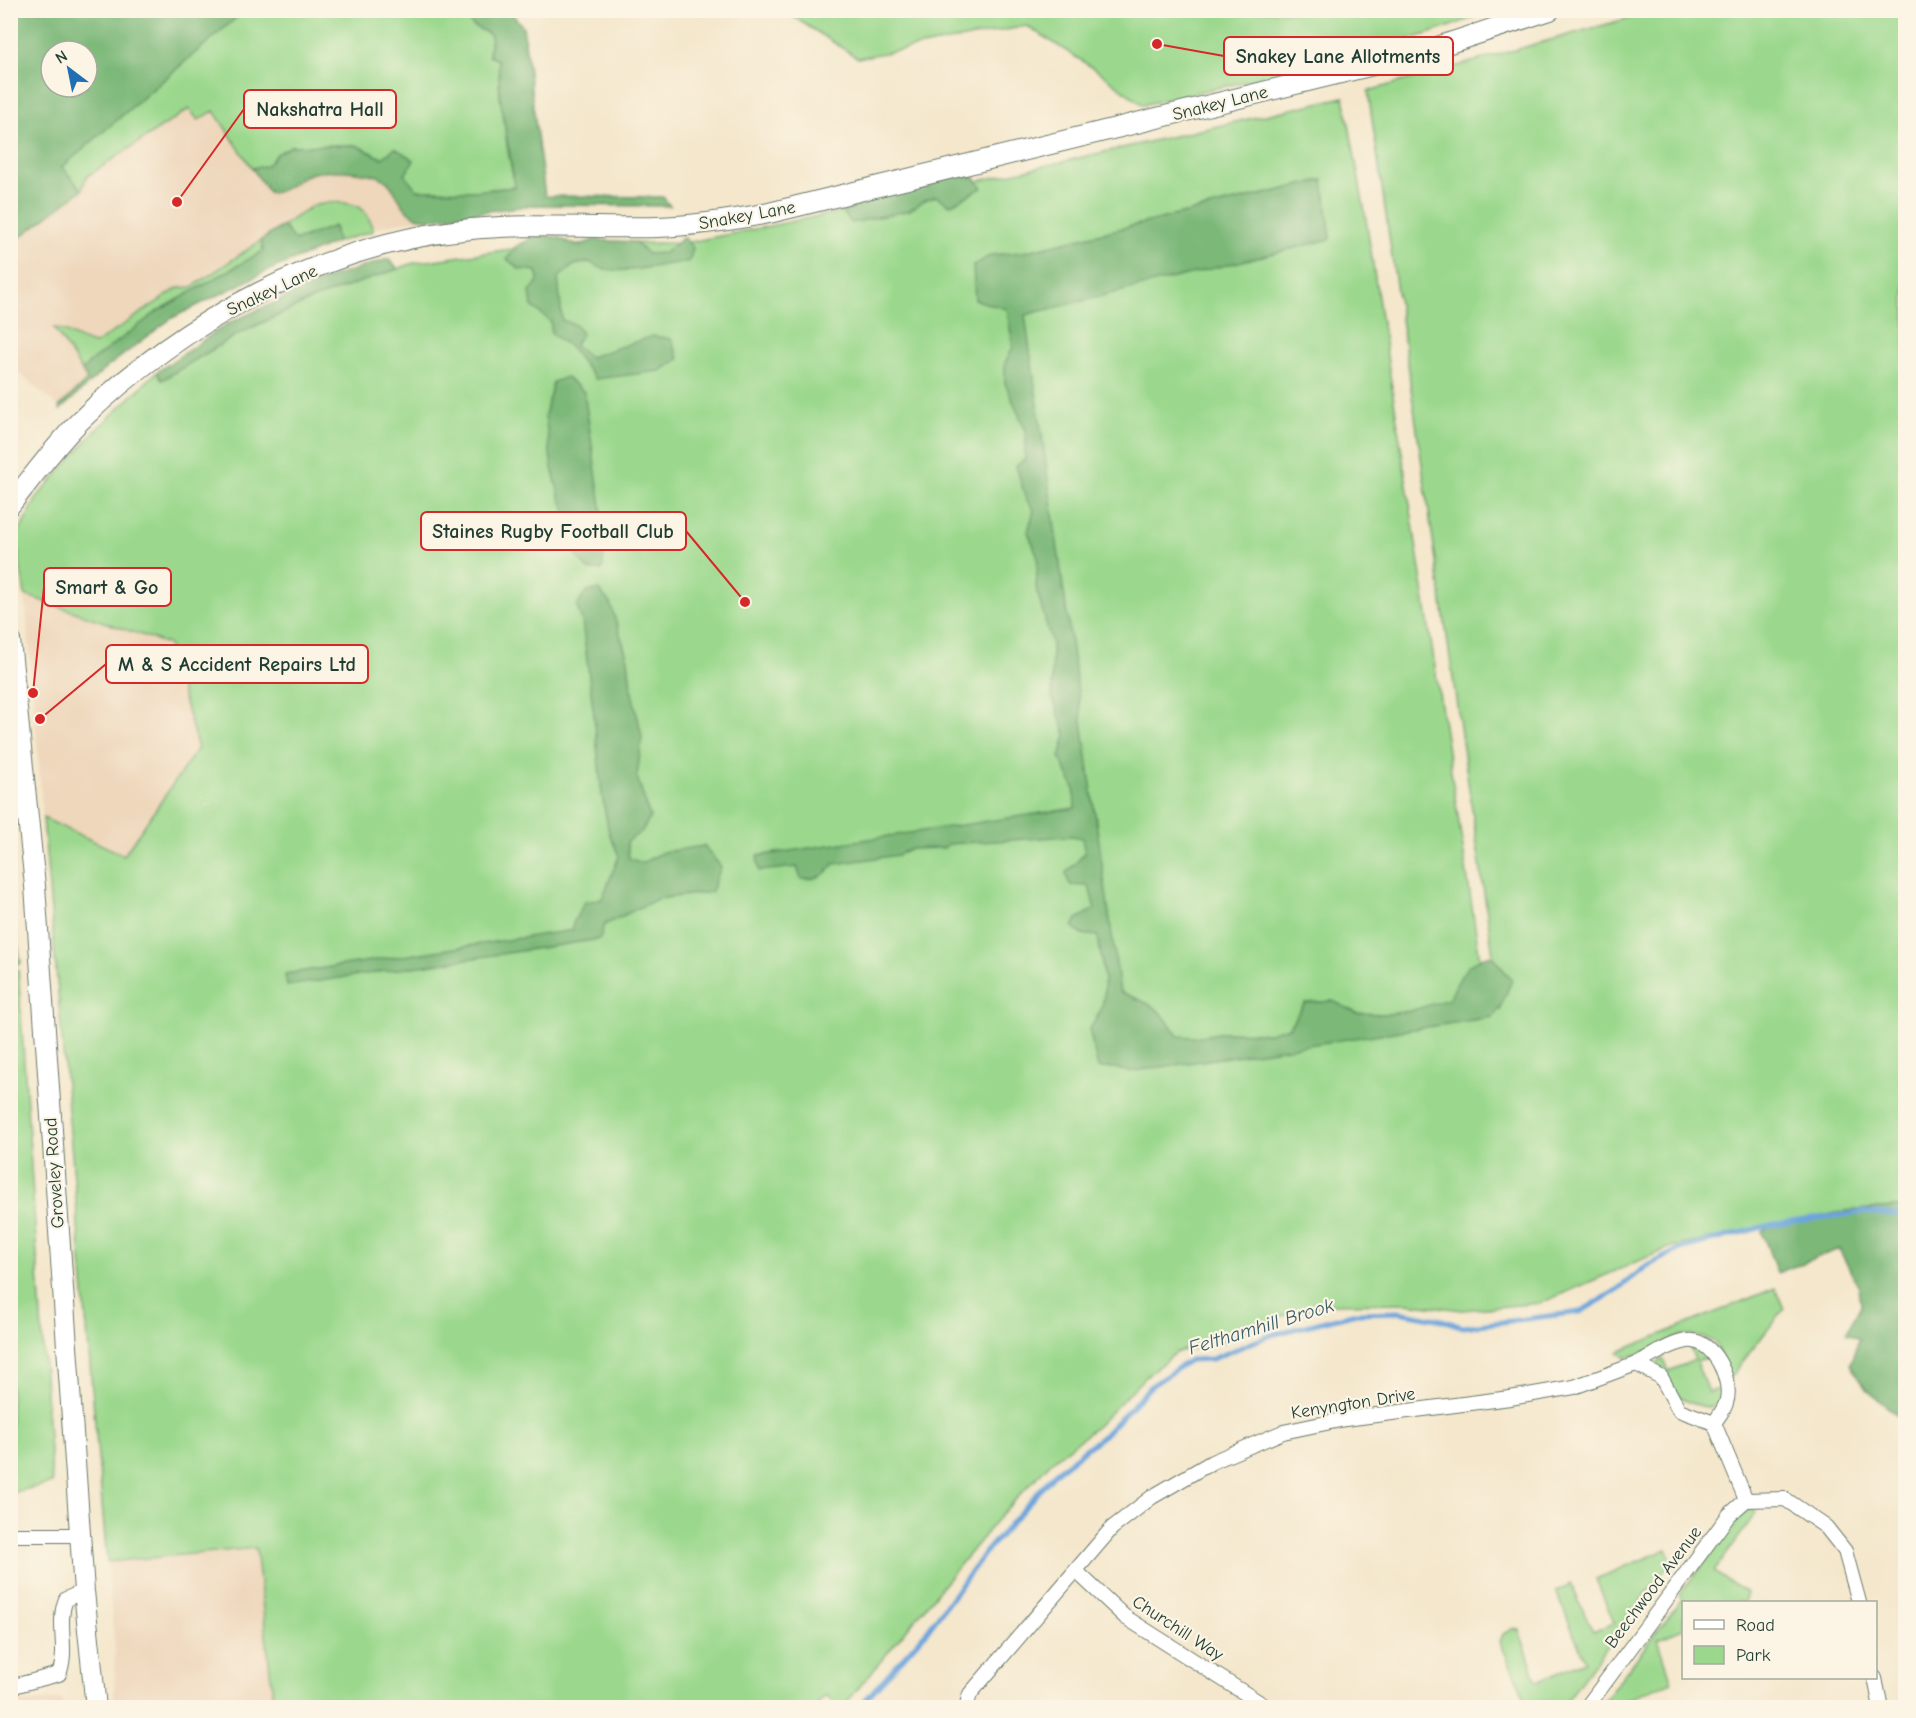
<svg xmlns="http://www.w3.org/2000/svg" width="1916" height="1718" font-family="'Comic Neue',sans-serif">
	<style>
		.built { fill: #eed7bb }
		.green { fill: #9bd88d; stroke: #5d8a60; stroke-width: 1.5; fill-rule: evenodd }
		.forest { fill: #7cb878; stroke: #4e7a56; stroke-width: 1.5; fill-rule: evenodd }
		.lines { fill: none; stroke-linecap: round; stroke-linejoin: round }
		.stream { stroke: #6ca5db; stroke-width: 5 }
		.street-casing { stroke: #6a7869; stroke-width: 16 }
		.secondary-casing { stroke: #6a7869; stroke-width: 22 }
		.street { stroke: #fff; stroke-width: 14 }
		.secondary { stroke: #fff; stroke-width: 20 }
		.labels { text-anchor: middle; stroke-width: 4.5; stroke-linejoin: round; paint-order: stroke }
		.street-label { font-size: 18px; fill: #1f3d34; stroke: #fcf5e5 }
		.water-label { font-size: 20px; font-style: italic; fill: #365c66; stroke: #fcf5e5 }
		.leader { fill: none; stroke: #d62828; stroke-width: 2 }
		.callout-dot { fill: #d62828; stroke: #fcf5e5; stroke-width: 2 }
		.callout { fill: #fcf5e5; stroke: #d62828; stroke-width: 2 }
		.callout-label { font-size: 20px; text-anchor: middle; font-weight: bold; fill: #1f3d34 }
	</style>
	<rect width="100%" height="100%" fill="#fcf5e5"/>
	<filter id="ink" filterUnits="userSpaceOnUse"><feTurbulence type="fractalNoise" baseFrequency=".0167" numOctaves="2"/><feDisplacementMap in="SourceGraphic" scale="12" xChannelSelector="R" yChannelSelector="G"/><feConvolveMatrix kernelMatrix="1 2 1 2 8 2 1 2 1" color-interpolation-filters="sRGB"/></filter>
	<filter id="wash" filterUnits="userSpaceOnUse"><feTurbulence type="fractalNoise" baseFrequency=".008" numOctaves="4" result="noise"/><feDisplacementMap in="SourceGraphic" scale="24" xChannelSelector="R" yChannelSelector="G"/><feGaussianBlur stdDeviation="1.35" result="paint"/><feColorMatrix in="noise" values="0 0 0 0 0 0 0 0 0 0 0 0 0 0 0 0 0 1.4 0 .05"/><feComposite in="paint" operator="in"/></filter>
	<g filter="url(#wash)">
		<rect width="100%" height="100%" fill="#f4e7cc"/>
		<path class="built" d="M 244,11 L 506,11 L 534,205 L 396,223 L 345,236 L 276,261 L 170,314 L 87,380 L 59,407 L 11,366 L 11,244 L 82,190 L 62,167 Z
			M 25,595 L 168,644 L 198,748 L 124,855 L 43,818 Z
			M 256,1547 L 274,1706 L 118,1707 L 114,1704 L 115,1650 L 107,1562 Z
			M 62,1699 L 63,1707 L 11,1707 L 11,1704 Z"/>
		<path class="green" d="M 244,11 L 464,11 L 472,25 L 491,35 L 489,56 L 498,59 L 507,146 L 515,187 L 475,191 L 417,190 L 405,175 L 382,158 L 356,145 L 291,146 L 278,153 L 266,166 L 252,168 L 214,111 L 198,120 L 189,109 L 86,177 L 82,190 L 11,244 L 11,116 L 62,167 Z
			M 784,11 L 1490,11 C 1383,55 1256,78 1143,105 L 1098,71 L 1027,26 L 858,58 Z
			M 1654,11 L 1905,11 L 1905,1206 L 1847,1211 L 1671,1247 L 1541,1303 L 1462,1310 L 1406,1303 L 1331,1304 L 1282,1316 L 1219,1343 L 1177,1352 L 1146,1376 L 1097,1426 L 1051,1462 L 1000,1516 L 843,1707 L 838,1707 L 826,1695 L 814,1708 L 253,1707 L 274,1705 L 256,1548 L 107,1562 L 43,818 L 124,855 L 198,748 L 168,644 L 25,595 L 16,538 L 38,496 L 96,430 L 157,372 L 162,380 L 238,334 L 315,298 L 414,263 L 547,244 L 685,243 L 869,206 L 1344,97 L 1365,213 L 1488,1011 L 1501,1010 L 1368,91 ZM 1322,180 L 1331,238 L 1024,252 Z
			M 333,202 C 357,204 367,205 373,231 L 337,242 L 334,227 L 264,251 L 90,362 L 82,371 L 54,328 C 69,330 78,341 95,344 L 178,288 L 192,287 L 312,206 Z
			M 18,970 L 52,1483 L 11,1493 L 10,971 Z
			M 1775,1288 L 1784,1309 L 1729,1379 L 1715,1342 C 1681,1329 1682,1336 1652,1349 C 1644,1353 1634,1355 1625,1358 L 1618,1352 Z
			M 1690,1347 L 1698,1348 L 1709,1356 L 1696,1362 L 1708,1392 L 1723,1388 C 1723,1397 1722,1404 1712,1407 C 1707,1408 1703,1406 1698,1405 C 1670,1399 1673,1380 1653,1365 L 1663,1359 L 1669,1371 L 1695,1360 Z
			M 1754,1509 L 1756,1513 L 1714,1572 L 1747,1593 L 1744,1602 L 1684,1602 L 1683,1629 L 1658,1639 L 1672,1682 L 1608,1707 L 1599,1707 L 1682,1599 L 1679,1595 L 1741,1514 Z
			M 1667,1549 L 1671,1561 L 1562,1707 L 1529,1707 L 1500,1642 L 1503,1634 L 1512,1629 L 1519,1630 L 1537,1682 L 1585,1661 L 1556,1591 L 1571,1584 L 1593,1632 L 1614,1623 L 1596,1579 Z"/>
		<path class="forest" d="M 11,10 L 244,11 L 62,167 L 82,190 L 11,244 L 11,222 L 20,215 L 10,195 ZM 51,51 L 87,51 L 87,87 L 51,87 Z
			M 464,10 L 514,11 L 513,15 L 523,27 L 545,196 L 663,197 L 670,206 L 534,205 L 427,219 C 395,217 401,181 374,175 C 354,171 330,168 310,174 C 295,179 286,193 269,193 L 252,168 L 266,166 L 278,153 L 291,146 L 356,145 L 382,158 L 395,148 L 414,160 L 405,175 L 417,190 L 475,191 L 515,187 L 500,98 L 498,60 L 489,56 L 491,35 L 472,25 Z
			M 959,176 L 975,177 L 982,188 L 950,205 L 936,196 L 925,200 L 910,210 L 852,223 L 843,214 L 848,204 L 862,199 L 871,200 L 890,191 L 928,187 L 935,181 Z
			M 1323,180 L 1331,239 L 1025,315 L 1120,992 C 1152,1004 1159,1006 1178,1036 L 1195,1037 L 1224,1032 L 1269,1033 L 1289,1027 L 1305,1003 L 1333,1001 L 1357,1013 L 1387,1014 L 1410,1011 L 1449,999 C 1461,976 1464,962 1491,955 L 1512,980 L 1500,1008 L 1493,1017 L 1128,1072 L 1115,1068 L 1098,1068 L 1089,1029 C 1114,1000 1102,971 1098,936 L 1081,934 L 1073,927 L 1077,919 L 1095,909 L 1089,886 L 1070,885 L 1066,873 L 1085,853 L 1082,838 L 1072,836 L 948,844 L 944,848 L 909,849 L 898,855 L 834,864 C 825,876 816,880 801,879 L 797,867 L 759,871 L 757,856 L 1075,808 L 1074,788 L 1060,758 L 1066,735 L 1052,696 L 1052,644 L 1036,588 L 1038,557 L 1028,532 L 1034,510 L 1026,499 L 1016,466 L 1025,459 L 1026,431 L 1005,383 L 1005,363 L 1013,347 L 1007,309 L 975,300 L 973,266 L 991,255 L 1023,252 Z
			M 283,226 L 295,241 L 334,226 L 337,242 L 267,271 L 172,318 L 106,368 L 60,410 L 59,407 L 87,380 L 82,371 L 90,362 L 158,311 L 263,251 L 261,240 Z
			M 536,236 L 557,237 L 577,246 L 594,240 L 635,242 L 648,254 L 664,253 L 684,237 L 693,248 L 689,262 C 663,262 611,281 590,262 L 574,265 L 558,278 L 562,320 L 576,325 L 582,334 L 574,345 L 590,357 L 653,336 L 671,339 L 679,359 L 660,371 L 595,379 L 571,348 L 551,333 L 551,322 L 532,306 L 530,292 L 538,281 L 537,271 L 519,269 L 507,259 L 515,247 Z
			M 388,259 L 398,269 L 315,298 L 238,334 L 162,380 L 157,372 L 227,324 L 326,279 Z
			M 566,377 L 584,392 L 606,539 L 602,570 L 588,570 L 574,551 L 570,519 L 560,498 L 552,468 L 545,415 L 553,382 Z
			M 599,590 L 610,603 L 628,659 L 631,688 L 642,737 L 637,777 L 650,817 L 642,831 L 627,842 L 629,858 L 642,863 L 663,852 L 704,846 L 721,867 L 711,892 L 657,899 L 604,925 L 600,939 L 287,986 L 285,974 L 573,930 L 573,923 L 585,902 L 602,899 L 619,856 L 609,833 L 602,795 L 594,716 L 582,621 L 577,606 L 586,592 Z
			M 11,902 L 21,963 L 11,970 L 10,970 Z
			M 1905,1206 L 1906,1206 L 1905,1422 L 1866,1389 L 1850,1364 L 1859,1339 L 1846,1333 L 1861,1305 L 1859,1288 L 1839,1249 L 1777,1273 L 1762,1232 L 1768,1227 L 1847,1211 Z"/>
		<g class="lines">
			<path class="stream" d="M 858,1708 L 927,1631 L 984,1554 L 1055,1473 L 1104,1435 L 1151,1386 L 1190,1360 L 1212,1359 L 1271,1335 L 1356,1313 L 1399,1312 L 1442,1320 L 1463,1327 L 1580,1312 L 1614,1292 L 1647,1266 L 1680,1249 L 1774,1224 L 1865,1212 L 1906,1216"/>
		</g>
	</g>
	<g filter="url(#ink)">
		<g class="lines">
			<g class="street-casing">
				<path id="street" d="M 1636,1364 C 1652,1356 1669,1344 1687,1341 C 1713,1337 1734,1382 1726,1403 C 1724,1410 1718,1417 1714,1423
					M 10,1535 L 81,1535
					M 1076,1571 L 1125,1617 L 1268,1708
					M 1875,1678 L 1881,1708
					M 10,1687 L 59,1674 C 69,1649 56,1623 66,1599 L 84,1591
					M 966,1708 L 970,1694 L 1112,1528 L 1152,1497 L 1212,1462 L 1283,1432 L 1345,1419 L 1510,1398 L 1574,1387 L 1636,1364 L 1661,1377 L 1679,1410 L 1714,1423 L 1746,1500
					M 1586,1708 L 1729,1515 L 1746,1500 L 1785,1499 L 1826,1527 L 1845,1551 L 1859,1602"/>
			</g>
			<g class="secondary-casing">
				<path id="secondary" d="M 10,505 C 33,476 54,447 80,421 C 183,320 326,243 471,229 C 533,223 595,229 657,227 C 695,226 732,220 769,213 L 1410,56 L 1550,10
					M 10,640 L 35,886 L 84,1591 L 96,1708"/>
			</g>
			<use href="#street" class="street"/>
			<use href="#secondary" class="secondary"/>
		</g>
	</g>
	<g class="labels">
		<g class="street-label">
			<text transform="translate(1220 103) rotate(-14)" y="6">Snakey Lane</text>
			<text transform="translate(747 215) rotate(-10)" y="6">Snakey Lane</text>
			<text transform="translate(272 290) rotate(-25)" y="6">Snakey Lane</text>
			<text transform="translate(54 1173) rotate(-94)" y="6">Groveley Road</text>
			<text transform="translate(1353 1403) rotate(-9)" y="6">Kenyngton Drive</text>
			<text transform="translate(1653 1587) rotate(-53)" y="6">Beechwood Avenue</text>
			<text transform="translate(1178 1628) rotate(33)" y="6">Churchill Way</text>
		</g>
		<g class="water-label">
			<text transform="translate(1261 1326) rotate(-17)" y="7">Felthamhill Brook</text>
		</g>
	</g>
	<path class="leader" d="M1157 44L1224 56M177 202L244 109M745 602L686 531M33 693L44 587M40 719L106 664"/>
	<g class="callout-dot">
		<circle cx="1157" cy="44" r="6"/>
		<circle cx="177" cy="202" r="6"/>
		<circle cx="745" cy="602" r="6"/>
		<circle cx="33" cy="693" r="6"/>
		<circle cx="40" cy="719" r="6"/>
	</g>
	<g class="callout">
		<rect x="1224" y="37" width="229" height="38" rx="6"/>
		<rect x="244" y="90" width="152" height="38" rx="6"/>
		<rect x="421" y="512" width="265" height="38" rx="6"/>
		<rect x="44" y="568" width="127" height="38" rx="6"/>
		<rect x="106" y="645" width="262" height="38" rx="6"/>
	</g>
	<g class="callout-label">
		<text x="1338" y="63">Snakey Lane Allotments</text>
		<text x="320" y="116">Nakshatra Hall</text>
		<text x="553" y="538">Staines Rugby Football Club</text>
		<text x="107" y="594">Smart &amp; Go</text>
		<text x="237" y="671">M &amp; S Accident Repairs Ltd</text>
	</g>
	<rect width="1916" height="1718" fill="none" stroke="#fcf5e5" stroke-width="36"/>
	<rect x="1682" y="1601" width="195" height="78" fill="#fcf5e5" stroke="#a4ab9e" stroke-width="1.5"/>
	<rect x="1694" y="1620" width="30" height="9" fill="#ffffff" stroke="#a4ab9e" stroke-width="1.5"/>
	<text x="1736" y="1631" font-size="18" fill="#1f3d34">Road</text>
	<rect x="1694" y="1646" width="30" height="18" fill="#9bd88d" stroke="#a4ab9e" stroke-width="1.5"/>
	<text x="1736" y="1661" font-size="18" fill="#1f3d34">Park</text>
	<g transform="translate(69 69) rotate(328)"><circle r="28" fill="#fcf5e5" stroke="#a4ab9e" stroke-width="1.5"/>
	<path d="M0-4.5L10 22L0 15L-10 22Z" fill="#1f6fb2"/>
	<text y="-9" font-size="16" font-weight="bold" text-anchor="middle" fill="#1f3d34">N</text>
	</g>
</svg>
